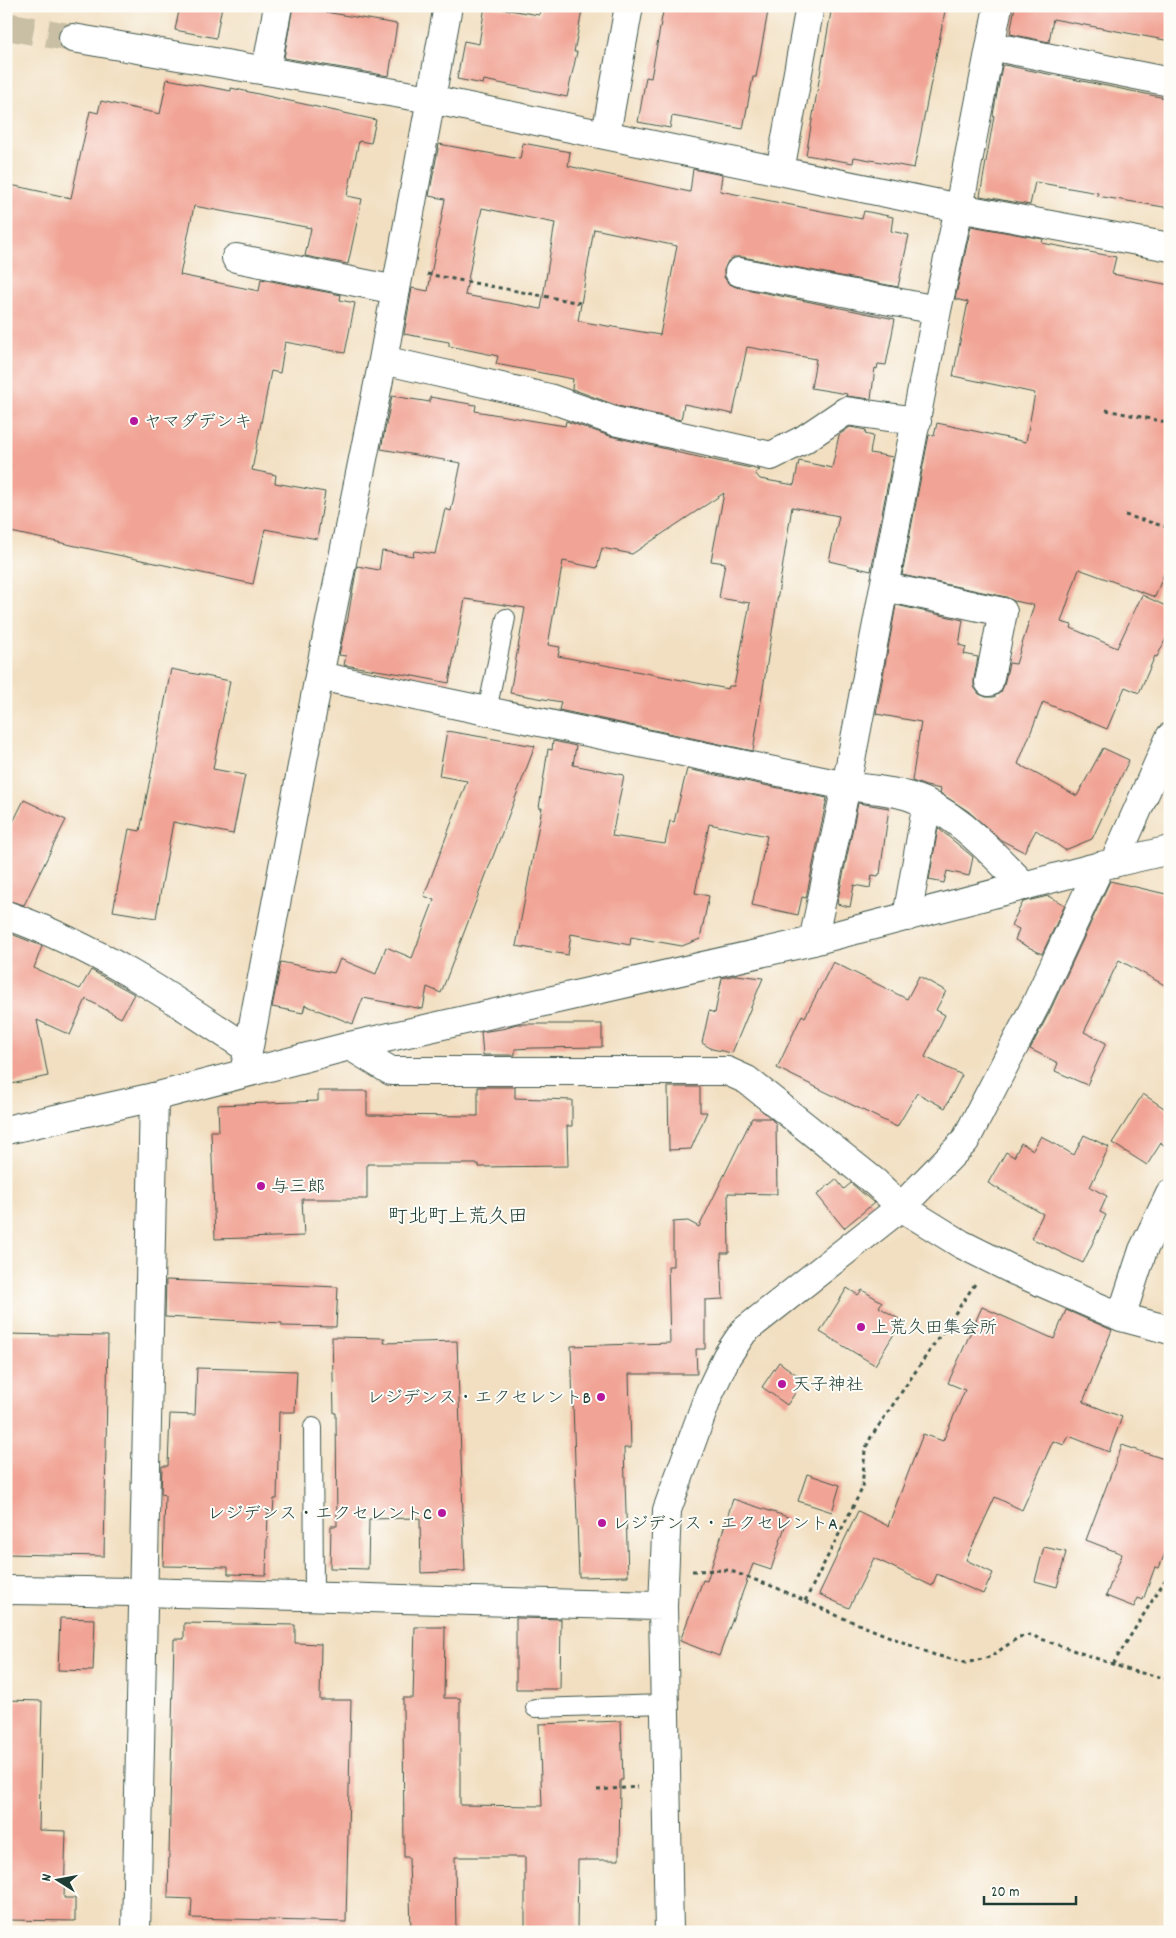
<svg xmlns="http://www.w3.org/2000/svg" width="1176" height="1938" font-family="Dekko,'Klee One',sans-serif">
	<style>
		.building { fill: #f1a495; fill-rule: evenodd }
		.lines { fill: none; stroke-linecap: round; stroke-linejoin: round }
		.minor-tunnel { stroke: #c8bfa5; stroke-width: 28; stroke-dasharray: 28 14; stroke-linecap: butt }
		.service-casing { stroke: #3f5549; stroke-width: 20 }
		.minor-casing { stroke: #3f5549; stroke-width: 30 }
		.tertiary-casing { stroke: #3f5549; stroke-width: 30 }
		.path { stroke: #3f5549; stroke-width: 3; stroke-dasharray: 4 4; stroke-linecap: butt }
		.service { stroke: #fff; stroke-width: 18 }
		.minor { stroke: #fff; stroke-width: 28 }
		.tertiary { stroke: #fff; stroke-width: 28 }
		.poi-dot { fill: #b5179e; stroke: #fdfcf7; stroke-width: 2 }
		.labels { text-anchor: middle; stroke-width: 4; stroke-linejoin: round; paint-order: stroke }
		.poi-label { font-size: 18px; fill: #1f3d34; stroke: #fdfcf7; text-anchor: start }
		.quarter-label { font-size: 20px; fill: #1f3d34; stroke: #fdfcf7 }
	</style>
	<rect width="100%" height="100%" fill="#fdfcf7"/>
	<filter id="ink" filterUnits="userSpaceOnUse"><feTurbulence type="fractalNoise" baseFrequency=".02" numOctaves="2"/><feDisplacementMap in="SourceGraphic" scale="10" xChannelSelector="R" yChannelSelector="G"/><feConvolveMatrix kernelMatrix="1 2 1 2 8 2 1 2 1" color-interpolation-filters="sRGB"/></filter>
	<filter id="wash" filterUnits="userSpaceOnUse"><feTurbulence type="fractalNoise" baseFrequency=".0096" numOctaves="4" result="noise"/><feDisplacementMap in="SourceGraphic" scale="20" xChannelSelector="R" yChannelSelector="G"/><feGaussianBlur stdDeviation="1.12" result="paint"/><feColorMatrix in="noise" values="0 0 0 0 0 0 0 0 0 0 0 0 0 0 0 0 0 1.4 0 .05"/><feComposite in="paint" operator="in"/></filter>
	<g filter="url(#wash)">
		<rect width="100%" height="100%" fill="#f2dfc1"/>
		<g id="blocks">
			<path class="building" d="M 180,6 L 222,6 L 216,38 L 175,30 Z
				M 293,6 L 326,6 L 325,12 L 397,24 L 389,76 L 284,58 Z
				M 485,6 L 539,15 L 541,6 L 583,6 L 574,52 L 577,52 L 567,97 L 484,80 L 483,84 L 457,79 L 464,41 L 479,44 Z
				M 664,6 L 769,6 L 756,77 L 753,77 L 743,129 L 672,116 L 670,128 L 638,122 L 646,77 L 651,78 Z
				M 832,6 L 946,6 L 914,168 L 854,157 L 853,163 L 806,155 Z
				M 1015,6 L 1170,6 L 1170,41 L 1053,19 L 1049,42 L 1010,34 Z
				M 1004,65 L 1170,99 L 1170,208 L 1097,196 L 1098,193 L 1035,182 L 1030,205 L 980,196 L 994,116 L 993,115 L 1002,66 Z
				M 167,79 L 231,91 L 231,88 L 376,120 L 371,143 L 359,141 L 347,196 L 362,199 L 348,264 L 305,256 L 311,228 L 194,206 L 180,275 L 259,291 L 261,279 L 341,295 L 340,300 L 355,303 L 345,353 L 285,342 L 280,373 L 271,371 L 252,470 L 276,475 L 275,483 L 325,492 L 317,539 L 265,529 L 253,584 L 6,531 L 6,184 L 71,198 L 90,111 L 98,113 L 101,101 L 160,114 Z
				M 523,143 L 570,152 L 568,166 L 690,192 L 693,169 L 722,175 L 720,191 L 862,219 L 864,211 L 893,217 L 891,231 L 909,235 L 898,287 L 742,257 L 734,257 L 728,261 L 724,270 L 724,277 L 728,283 L 736,287 L 895,319 L 886,365 L 878,364 L 877,369 L 875,368 L 871,399 L 846,396 L 847,394 L 811,388 L 816,359 L 747,347 L 733,414 L 684,404 L 681,420 L 618,406 L 572,389 L 573,379 L 496,364 L 498,356 L 449,346 L 449,342 L 404,334 L 412,288 L 428,291 L 445,199 L 429,196 L 439,144 L 520,159 ZM 482,208 L 555,223 L 541,309 L 465,295 ZM 594,229 L 677,246 L 660,335 L 578,321 Z
				M 971,226 L 1043,239 L 1042,243 L 1116,257 L 1112,274 L 1170,285 L 1170,558 L 1155,597 L 1079,569 L 1061,622 L 1072,625 L 1071,628 L 1117,648 L 1142,595 L 1170,608 L 1170,630 L 1157,657 L 1155,656 L 1139,693 L 1125,687 L 1107,729 L 1043,702 L 1018,764 L 1077,796 L 1103,748 L 1129,760 L 1092,839 L 1065,850 L 1036,830 L 1024,852 L 1001,840 L 968,811 L 940,793 L 941,789 L 926,786 L 912,781 L 921,722 L 876,714 L 896,605 L 963,620 L 959,645 L 966,647 L 964,654 L 978,657 L 974,679 L 974,687 L 979,694 L 986,697 L 994,697 L 1001,692 L 1004,685 L 1009,663 L 1016,664 L 1034,605 L 1014,601 L 1006,597 L 902,575 L 929,435 L 934,436 L 937,423 L 1026,442 L 1035,393 L 953,376 L 968,302 L 955,299 Z
				M 392,396 L 430,402 L 430,397 L 476,405 L 475,411 L 565,426 L 566,421 L 610,436 L 675,451 L 675,452 L 760,470 L 755,473 L 760,479 L 794,485 L 799,461 L 832,468 L 839,435 L 850,427 L 866,430 L 865,434 L 873,436 L 870,453 L 893,457 L 871,571 L 829,561 L 839,516 L 792,507 L 753,751 L 559,710 L 561,702 L 510,693 L 525,608 L 465,599 L 449,683 L 408,675 L 344,665 L 346,656 L 339,655 L 346,623 L 347,623 L 357,566 L 379,570 L 382,551 L 413,556 L 414,551 L 435,554 L 445,509 L 451,511 L 461,463 L 381,449 ZM 724,493 L 711,561 L 725,563 L 719,598 L 750,603 L 734,686 L 729,686 L 728,689 L 558,656 L 560,647 L 548,645 L 563,561 L 597,568 L 602,548 L 632,554 Z
				M 171,669 L 230,681 L 213,769 L 245,775 L 233,834 L 173,822 L 156,918 L 113,911 L 129,829 L 140,831 Z
				M 447,731 L 535,746 L 441,993 L 427,987 L 423,1009 L 363,998 L 353,1024 L 305,1005 L 303,1013 L 272,1007 L 281,962 L 334,973 L 340,959 L 376,974 L 386,947 L 412,958 L 434,900 L 424,896 L 467,781 L 439,776 Z
				M 553,741 L 576,746 L 573,765 L 624,775 L 612,836 L 665,844 L 670,821 L 674,822 L 687,769 L 827,798 L 806,898 L 802,897 L 798,915 L 752,905 L 767,836 L 709,824 L 695,893 L 709,896 L 700,939 L 682,946 L 631,937 L 630,945 L 571,934 L 568,955 L 516,946 L 542,808 L 539,808 L 548,749 L 552,750 Z
				M 24,800 L 66,820 L 24,905 L 6,900 L 6,836 Z
				M 858,803 L 889,808 L 880,874 L 879,874 L 878,876 L 872,875 L 870,888 L 854,885 L 850,907 L 837,904 Z
				M 938,828 L 973,857 L 969,876 L 947,871 L 944,883 L 929,880 Z
				M 1110,881 L 1170,895 L 1170,988 L 1119,960 L 1084,1032 L 1106,1043 L 1087,1085 L 1055,1071 L 1058,1063 L 1030,1049 L 1049,1013 Z
				M 1048,896 L 1065,905 L 1042,954 L 1015,940 L 1019,929 L 1011,925 L 1023,902 Z
				M 6,932 L 42,946 L 34,968 L 80,989 L 91,970 L 134,994 L 121,1018 L 86,999 L 70,1035 L 37,1020 L 48,1076 L 11,1084 L 6,1063 Z
				M 833,962 L 907,999 L 919,976 L 946,991 L 936,1010 L 945,1015 L 925,1057 L 962,1075 L 945,1108 L 917,1093 L 897,1127 L 777,1068 L 802,1015 L 805,1017 Z
				M 736,975 L 763,978 L 732,1053 L 712,1049 L 702,1043 L 709,1011 L 715,1013 L 722,978 Z
				M 516,1024 L 602,1024 L 602,1047 L 533,1048 L 515,1049 L 515,1055 L 483,1055 L 481,1032 L 507,1028 L 507,1027 Z
				M 478,1087 L 515,1087 L 515,1098 L 572,1100 L 572,1126 L 567,1126 L 568,1166 L 479,1167 L 479,1164 L 367,1164 L 367,1199 L 302,1199 L 304,1236 L 215,1239 L 211,1131 L 219,1131 L 218,1105 L 318,1101 L 318,1091 L 367,1091 L 367,1115 L 478,1116 Z
				M 668,1087 L 700,1087 L 700,1112 L 707,1112 L 691,1149 L 669,1150 Z
				M 1143,1094 L 1170,1112 L 1170,1149 L 1161,1143 L 1147,1165 L 1112,1143 Z
				M 752,1118 L 770,1118 L 776,1124 L 777,1194 L 728,1193 L 729,1253 L 721,1253 L 723,1299 L 705,1300 L 705,1349 L 696,1349 L 697,1374 L 629,1374 L 631,1448 L 624,1448 L 628,1576 L 579,1577 L 571,1346 L 670,1343 L 668,1266 L 673,1266 L 673,1222 L 688,1221 L 699,1227 Z
				M 1084,1135 L 1109,1147 L 1090,1187 L 1107,1196 L 1100,1212 L 1106,1215 L 1083,1263 L 1031,1238 L 1043,1214 L 988,1183 L 1006,1152 L 1014,1157 L 1021,1143 L 1033,1150 L 1041,1136 L 1074,1155 Z
				M 836,1179 L 844,1189 L 851,1183 L 874,1203 L 844,1228 L 817,1195 Z
				M 166,1280 L 338,1287 L 336,1327 L 282,1326 L 282,1323 L 165,1317 Z
				M 847,1288 L 858,1295 L 862,1290 L 882,1302 L 879,1307 L 902,1321 L 875,1365 L 820,1332 Z
				M 982,1307 L 1054,1339 L 1066,1310 L 1112,1330 L 1083,1402 L 1122,1417 L 1109,1452 L 1069,1436 L 1064,1445 L 1053,1441 L 1022,1510 L 995,1497 L 966,1560 L 993,1573 L 983,1594 L 937,1574 L 932,1586 L 874,1558 L 849,1608 L 819,1594 L 858,1511 L 888,1526 L 923,1434 L 943,1441 L 965,1390 L 948,1383 Z
				M 6,1334 L 108,1336 L 104,1556 L 6,1554 Z
				M 332,1337 L 385,1338 L 384,1343 L 457,1341 L 465,1571 L 421,1573 L 420,1518 L 369,1519 L 368,1569 L 330,1568 L 331,1526 L 337,1526 L 336,1413 L 334,1413 Z
				M 779,1362 L 804,1380 L 787,1405 L 762,1387 Z
				M 197,1368 L 297,1371 L 295,1412 L 279,1412 L 277,1499 L 274,1499 L 273,1514 L 268,1513 L 266,1575 L 228,1574 L 228,1567 L 163,1566 L 165,1495 L 161,1494 L 162,1466 L 168,1466 L 170,1414 L 195,1415 Z
				M 1122,1445 L 1170,1461 L 1170,1541 L 1159,1568 L 1155,1567 L 1143,1600 L 1138,1598 L 1134,1607 L 1106,1596 L 1122,1554 L 1086,1540 Z
				M 807,1474 L 840,1485 L 832,1512 L 798,1501 Z
				M 733,1499 L 788,1517 L 771,1570 L 753,1564 L 719,1656 L 680,1641 L 703,1580 L 707,1581 Z
				M 1044,1547 L 1066,1552 L 1057,1587 L 1035,1581 Z
				M 60,1618 L 95,1619 L 93,1671 L 58,1670 Z
				M 516,1618 L 561,1619 L 560,1689 L 516,1689 Z
				M 184,1623 L 295,1625 L 295,1643 L 321,1644 L 320,1700 L 351,1700 L 346,1922 L 191,1918 L 192,1899 L 168,1898 L 174,1639 L 184,1639 Z
				M 415,1627 L 445,1627 L 444,1698 L 460,1698 L 460,1805 L 542,1806 L 539,1724 L 621,1721 L 623,1780 L 620,1780 L 619,1860 L 578,1860 L 577,1932 L 525,1932 L 525,1857 L 455,1857 L 456,1932 L 411,1932 L 409,1857 L 404,1857 L 403,1698 L 413,1698 Z
				M 6,1700 L 42,1701 L 39,1830 L 66,1831 L 64,1898 L 75,1898 L 75,1921 L 6,1920 Z"/>
		</g>
	</g>
	<g filter="url(#ink)">
		<use href="#blocks" fill-opacity="0" stroke="#3f5549" stroke-width="1"/>
		<g class="lines">
			<path class="minor-tunnel" d="M 6,26 L 73,38"/>
			<g class="service-casing">
				<path id="service" d="M 487,711 L 506,618
					M 313,1427 L 314,1597
					M 535,1708 L 665,1704"/>
			</g>
			<g class="minor-casing">
				<path id="minor" d="M 73,38 L 430,99 L 959,208 L 1170,247
					M 991,46 L 1170,82
					M 266,71 L 278,6
					M 606,134 L 629,6
					M 780,171 L 810,6
					M 236,258 L 396,290
					M 739,272 L 937,310
					M 383,360 L 549,398 L 614,421 L 771,456 L 803,440 L 846,411 L 917,421
					M 885,587 L 1003,612 L 989,682
					M 319,676 L 846,786 C 867,789 891,790 911,797 C 957,812 991,853 1025,886
					M 1114,863 L 1170,737
					M 6,915 C 95,946 171,997 248,1049
					M 907,917 L 927,803
					M 813,941 L 846,786 L 937,310 L 959,208 L 998,6
					M 350,1046 L 391,1071 L 727,1071 L 747,1080 L 876,1183 L 901,1207 L 961,1244 L 1015,1271 L 1121,1317 L 1170,1330
					M 244,1073 L 319,676 L 383,360 L 448,6
					M 1121,1317 L 1143,1250 L 1170,1194
					M 6,1590 C 225,1592 444,1601 663,1606
					M 136,1932 L 154,1097
					M 669,1932 L 663,1606 L 667,1510 L 709,1394 L 727,1356 L 744,1331 L 901,1207 L 965,1141 L 1035,1006 L 1100,866"/>
			</g>
			<g class="tertiary-casing">
				<path id="tertiary" d="M 6,1130 L 154,1097 L 350,1046 L 813,941 L 1100,866 L 1170,850"/>
			</g>
			<path class="path" d="M 427,274 L 580,303
				M 1106,410 L 1166,422 L 1170,425
				M 1125,515 L 1170,528
				M 692,1571 L 728,1570 L 777,1588 L 838,1616 L 935,1655 L 966,1663 L 990,1657 L 1019,1637 L 1030,1635 L 1132,1671 L 1170,1679
				M 805,1601 L 862,1489 L 865,1450 L 871,1437 L 975,1284
				M 1113,1664 L 1170,1572
				M 597,1790 L 638,1787"/>
			<use href="#service" class="service"/>
			<use href="#minor" class="minor"/>
			<use href="#tertiary" class="tertiary"/>
		</g>
	</g>
	<g class="poi-dot">
		<circle cx="134" cy="421" r="5"/>
		<circle cx="261" cy="1186" r="5"/>
		<circle cx="861" cy="1327" r="5"/>
		<circle cx="782" cy="1384" r="5"/>
		<circle cx="601" cy="1397" r="5"/>
		<circle cx="442" cy="1513" r="5"/>
		<circle cx="602" cy="1523" r="5"/>
	</g>
	<g class="labels">
		<g class="poi-label">
			<text x="144" y="427">ヤマダデンキ</text>
			<text x="271" y="1192">与三郎</text>
			<text x="871" y="1333">上荒久田集会所</text>
			<text x="792" y="1390">天子神社</text>
			<text x="591" y="1403" text-anchor="end">レジデンス・エクセレントB</text>
			<text x="432" y="1519" text-anchor="end">レジデンス・エクセレントC</text>
			<text x="612" y="1529">レジデンス・エクセレントA</text>
		</g>
		<g class="quarter-label">
			<text x="458" y="1222">町北町上荒久田</text>
		</g>
	</g>
	<rect width="1176" height="1938" fill="none" stroke="#fdfcf7" stroke-width="25"/>
	<g transform="translate(58 1880) rotate(281)" stroke="#fdfcf7" stroke-width="4" paint-order="stroke">
	<path d="M0-4L9 19L0 12L-9 19Z" fill="#1f3d34"/>
	<text y="-8" font-size="14" font-weight="bold" text-anchor="middle" fill="#1f3d34">N</text>
	</g>
	<path d="M984 1896v8h92v-8" fill="none" stroke="#1f3d34" stroke-width="2.5"/>
	<text x="991" y="1896" font-size="15" fill="#1f3d34" stroke="#fdfcf7" stroke-width="4" paint-order="stroke">20 m</text>
</svg>
